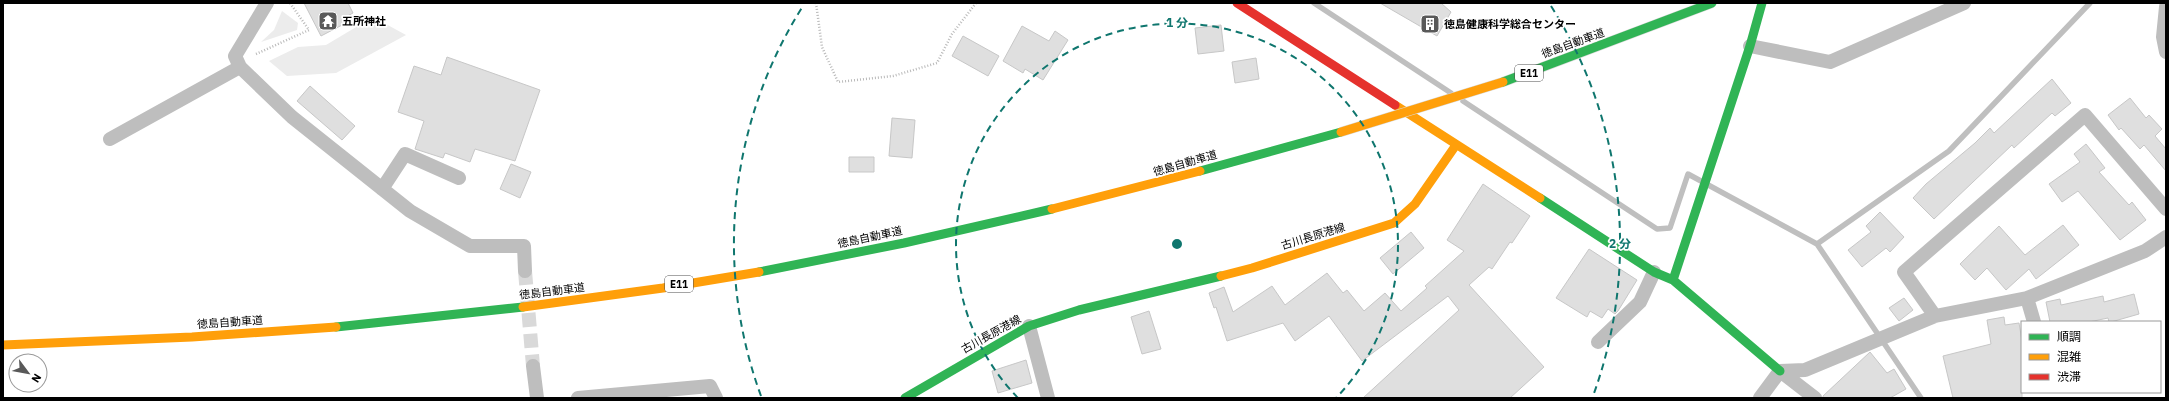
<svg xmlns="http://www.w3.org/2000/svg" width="2169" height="401" font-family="'IBM Plex Sans','Noto Sans JP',sans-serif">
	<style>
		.green { fill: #ececec }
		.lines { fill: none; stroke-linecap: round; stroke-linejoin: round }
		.stream { stroke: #bfbfbf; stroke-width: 5.5 }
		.building { fill: #dfdfdf; stroke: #c7c7c7 }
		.street-tunnel { stroke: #d9d9d9; stroke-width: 14; stroke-dasharray: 14 7; stroke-linecap: butt }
		.path { stroke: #b9b9b9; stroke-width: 2.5; stroke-dasharray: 1 2; stroke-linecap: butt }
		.street { stroke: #bebebe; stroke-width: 14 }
		.fast { stroke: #30b455; stroke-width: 9 }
		.slow { stroke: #ff9f0a; stroke-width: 9 }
		.jam { stroke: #e5322d; stroke-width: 9 }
		.fast-bridge-casing { stroke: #dbdbdb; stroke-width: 10; stroke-linecap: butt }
		.slow-bridge-casing { stroke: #dbdbdb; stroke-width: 10; stroke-linecap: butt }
		.fast-bridge { stroke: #30b455; stroke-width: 9 }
		.slow-bridge { stroke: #ff9f0a; stroke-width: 9 }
		.ring { fill: none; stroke: #0f766e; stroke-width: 2; stroke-dasharray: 7 5 }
		.labels { text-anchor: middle; stroke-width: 3.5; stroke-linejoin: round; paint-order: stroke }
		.shield { fill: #fff; stroke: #4c4c4c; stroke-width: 1 }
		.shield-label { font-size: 10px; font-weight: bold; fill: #000 }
		.poi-label { font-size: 11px; font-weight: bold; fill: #000; stroke: #fff; text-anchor: start }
		.street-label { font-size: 11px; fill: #000; stroke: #fff }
		.centre { fill: #0f766e; stroke: #fff; stroke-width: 2 }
		.ring-label { font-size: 12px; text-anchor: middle; font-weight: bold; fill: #0f766e; stroke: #fff; stroke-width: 3.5; stroke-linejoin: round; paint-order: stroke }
	</style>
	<rect width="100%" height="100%" fill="#fff"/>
	<path class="green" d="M 282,11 L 298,23 L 297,30 L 261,42 L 274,30 Z
		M 373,17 L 406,35 L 336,73 L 287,76 L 269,61 L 298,47 L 326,45 Z"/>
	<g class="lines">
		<path class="stream" d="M 1314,3 L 1451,93
			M 1463,101 L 1657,229 L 1670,228 L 1688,174 L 1817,244 L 1921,398
			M 1817,244 L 1949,151 L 2090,3"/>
	</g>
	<path class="building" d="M 304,3 L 348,3 L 353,13 L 342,19 L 344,24 L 321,36 Z
		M 1380,3 L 1441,3 L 1451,12 L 1437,36 Z
		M 1221,25 L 1224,51 L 1198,54 L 1195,28 Z
		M 1022,26 L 1049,41 L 1055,31 L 1068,40 L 1043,80 L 1025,69 L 1023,73 L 1003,61 Z
		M 963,36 L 999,56 L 988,76 L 952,56 Z
		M 447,57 L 540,90 L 515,161 L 475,149 L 470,162 L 445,153 L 443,158 L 415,149 L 424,121 L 398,112 L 414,66 L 441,75 Z
		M 1256,58 L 1259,79 L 1235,83 L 1232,62 Z
		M 2052,79 L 2071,103 L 2055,116 L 2052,113 L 2014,148 L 2012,145 L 1934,219 L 1913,198 L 1926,184 L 1975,143 L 1990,128 L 1994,133 Z
		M 310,86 L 355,126 L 342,140 L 297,101 Z
		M 2130,98 L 2146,118 L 2149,115 L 2162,129 L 2155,136 L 2166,149 L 2166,171 L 2144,145 L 2140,149 L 2121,128 L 2119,130 L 2108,115 Z
		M 892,118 L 915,120 L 912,158 L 889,156 Z
		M 2086,144 L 2105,168 L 2099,172 L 2129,205 L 2132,202 L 2146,220 L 2120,240 L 2078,191 L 2062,202 L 2049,184 L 2080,162 L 2074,154 Z
		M 849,157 L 874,157 L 874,172 L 849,172 Z
		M 511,164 L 531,172 L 520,198 L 500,189 Z
		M 1483,184 L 1530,216 L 1512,243 L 1510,242 L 1492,269 L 1489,267 L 1469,285 L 1544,367 L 1510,398 L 1363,398 L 1459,310 L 1448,296 L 1362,361 L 1329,316 L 1295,341 L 1283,323 L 1227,341 L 1216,307 L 1214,308 L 1209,293 L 1224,287 L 1233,312 L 1272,286 L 1285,305 L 1327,273 L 1343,293 L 1347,290 L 1364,311 L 1385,293 L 1401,311 L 1427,288 L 1425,286 L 1464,251 L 1447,240 Z
		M 1880,212 L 1904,237 L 1890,252 L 1886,248 L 1862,267 L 1848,250 L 1871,232 L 1866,226 Z
		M 2063,225 L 2079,245 L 2036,279 L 2029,269 L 2006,290 L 1987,268 L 1975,280 L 1960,264 L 1999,226 L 2025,255 Z
		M 1411,232 L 1424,248 L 1393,274 L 1380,258 Z
		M 1589,249 L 1637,280 L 1618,311 L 1615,314 L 1608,309 L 1602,318 L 1590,311 L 1587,317 L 1556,298 Z
		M 2134,294 L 2139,314 L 2111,322 L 2109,322 L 2108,318 L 2089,322 L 2050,322 L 2046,302 L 2060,299 L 2061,305 L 2103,296 L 2104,302 Z
		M 1904,298 L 1913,310 L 1899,321 L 1889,308 Z
		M 1149,311 L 1161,349 L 1142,354 L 1131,317 Z
		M 2004,317 L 2005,325 L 2019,323 L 2022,341 L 2022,398 L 1953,398 L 1943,356 L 1991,344 L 1987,320 Z
		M 1870,352 L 1887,373 L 1894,369 L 1906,389 L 1890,398 L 1823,398 L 1823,396 Z
		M 1026,360 L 1032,383 L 998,393 L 992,371 Z"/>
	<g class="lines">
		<path class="street-tunnel" d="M 525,271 L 533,366"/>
		<path class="path" d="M 816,3 L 822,47 L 838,82 L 893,76 L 937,63 L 952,34 L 976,3
			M 256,54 L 309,30 L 290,3"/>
		<path class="street" d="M 267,3 L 235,56 L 240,67 L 292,117 L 410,211 L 470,246 L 524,246 L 525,271
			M 2166,7 L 2163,37 L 2166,52
			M 1750,46 L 1830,62 L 1964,3
			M 110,139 L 240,67
			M 382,189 L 405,154 L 459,178
			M 2027,298 L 2034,322
			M 1935,316 L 1904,272 L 2085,115 L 2166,209
			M 1029,326 L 1048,398
			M 1598,342 L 1640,302 L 1654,272
			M 533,366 L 537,398
			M 1780,371 L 1805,370 L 1935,316 L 2027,298 L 2145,251 L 2166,237
			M 1780,371 L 1815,398
			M 578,398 L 710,386 L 716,398
			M 1760,398 L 1780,371"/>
		<path class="fast" d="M 1200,171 L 1341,132
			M 1540,198 L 1654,272 L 1673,280 L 1780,371
			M 759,272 L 904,243 L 1052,209
			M 1673,280 L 1750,46 L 1762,3
			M 336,327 L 523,307
			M 905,398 L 1029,326 L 1079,310 L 1221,276"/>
		<path class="slow" d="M 1395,105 L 1540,198
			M 1052,209 L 1200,171
			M 1221,276 L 1252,268 L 1394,223 L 1415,204 L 1456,145
			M 523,307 L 663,288 L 759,272
			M 3,345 L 192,337 L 336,327"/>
		<path class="jam" d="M 1237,3 L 1395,105"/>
		<g class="fast-bridge-casing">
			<path id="fast-bridge" d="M 1503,82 L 1712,3"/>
		</g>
		<g class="slow-bridge-casing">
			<path id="slow-bridge" d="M 1341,132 L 1503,82"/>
		</g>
		<use href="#fast-bridge" class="fast-bridge"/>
		<use href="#slow-bridge" class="slow-bridge"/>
	</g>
	<g class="ring">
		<path d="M1018 398A221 221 0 1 1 1336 398"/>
		<path d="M761 396A443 443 0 0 1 803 6M1551 6A443 443 0 0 1 1593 396"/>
	</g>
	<defs>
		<g id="temple-square" transform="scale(1)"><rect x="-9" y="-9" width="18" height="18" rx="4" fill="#595959" stroke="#fff"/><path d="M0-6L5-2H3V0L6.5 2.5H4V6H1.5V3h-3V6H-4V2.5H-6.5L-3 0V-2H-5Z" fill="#fff"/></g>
		<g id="building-square" transform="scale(1)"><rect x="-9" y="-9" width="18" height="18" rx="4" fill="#595959" stroke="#fff"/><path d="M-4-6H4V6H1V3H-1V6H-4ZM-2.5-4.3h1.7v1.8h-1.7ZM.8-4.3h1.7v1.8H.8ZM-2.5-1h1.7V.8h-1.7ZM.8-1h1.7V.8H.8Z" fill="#fff"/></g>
	</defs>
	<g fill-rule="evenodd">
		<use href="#temple-square" x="328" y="21"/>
		<use href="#building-square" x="1430" y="24"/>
	</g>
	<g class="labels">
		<g class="shield">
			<rect x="1515" y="65" width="28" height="16" rx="3"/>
			<rect x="665" y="276" width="28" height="16" rx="3"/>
		</g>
		<g class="shield-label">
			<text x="1529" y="77">E11</text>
			<text x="679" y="288">E11</text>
		</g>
		<g class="poi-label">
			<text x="342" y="25">五所神社</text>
			<text x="1444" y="28">徳島健康科学総合センター</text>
		</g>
		<g class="street-label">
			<text transform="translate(1573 43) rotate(-20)" y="4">徳島自動車道</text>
			<text transform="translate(1185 163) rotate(-16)" y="4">徳島自動車道</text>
			<text transform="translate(1313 236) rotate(-17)" y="4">古川長原港線</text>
			<text transform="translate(870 237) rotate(-12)" y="4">徳島自動車道</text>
			<text transform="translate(552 291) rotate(-7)" y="4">徳島自動車道</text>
			<text transform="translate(230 322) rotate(-4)" y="4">徳島自動車道</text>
			<text transform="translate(991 334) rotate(-29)" y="4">古川長原港線</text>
		</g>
	</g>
	<circle cx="1177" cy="244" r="6" class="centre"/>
	<g class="ring-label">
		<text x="1177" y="27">1 分</text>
		<text x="1620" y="248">2 分</text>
	</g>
	<rect width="2169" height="401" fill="none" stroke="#000000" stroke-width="8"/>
	<rect x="2021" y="321" width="140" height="72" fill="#ffffff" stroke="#999999"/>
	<rect x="2029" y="334" width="20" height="6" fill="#30b455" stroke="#999999"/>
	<text x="2057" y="341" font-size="12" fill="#000000">順調</text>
	<rect x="2029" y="354" width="20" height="6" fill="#ff9f0a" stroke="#999999"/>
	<text x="2057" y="361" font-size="12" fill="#000000">混雑</text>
	<rect x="2029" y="374" width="20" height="6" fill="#e5322d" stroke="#999999"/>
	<text x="2057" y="381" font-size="12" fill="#000000">渋滞</text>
	<g transform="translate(28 373) rotate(122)"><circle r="19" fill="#ffffff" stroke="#999999"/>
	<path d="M0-3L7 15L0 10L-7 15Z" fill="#595959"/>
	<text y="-6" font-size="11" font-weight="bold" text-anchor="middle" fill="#000000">N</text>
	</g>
</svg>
